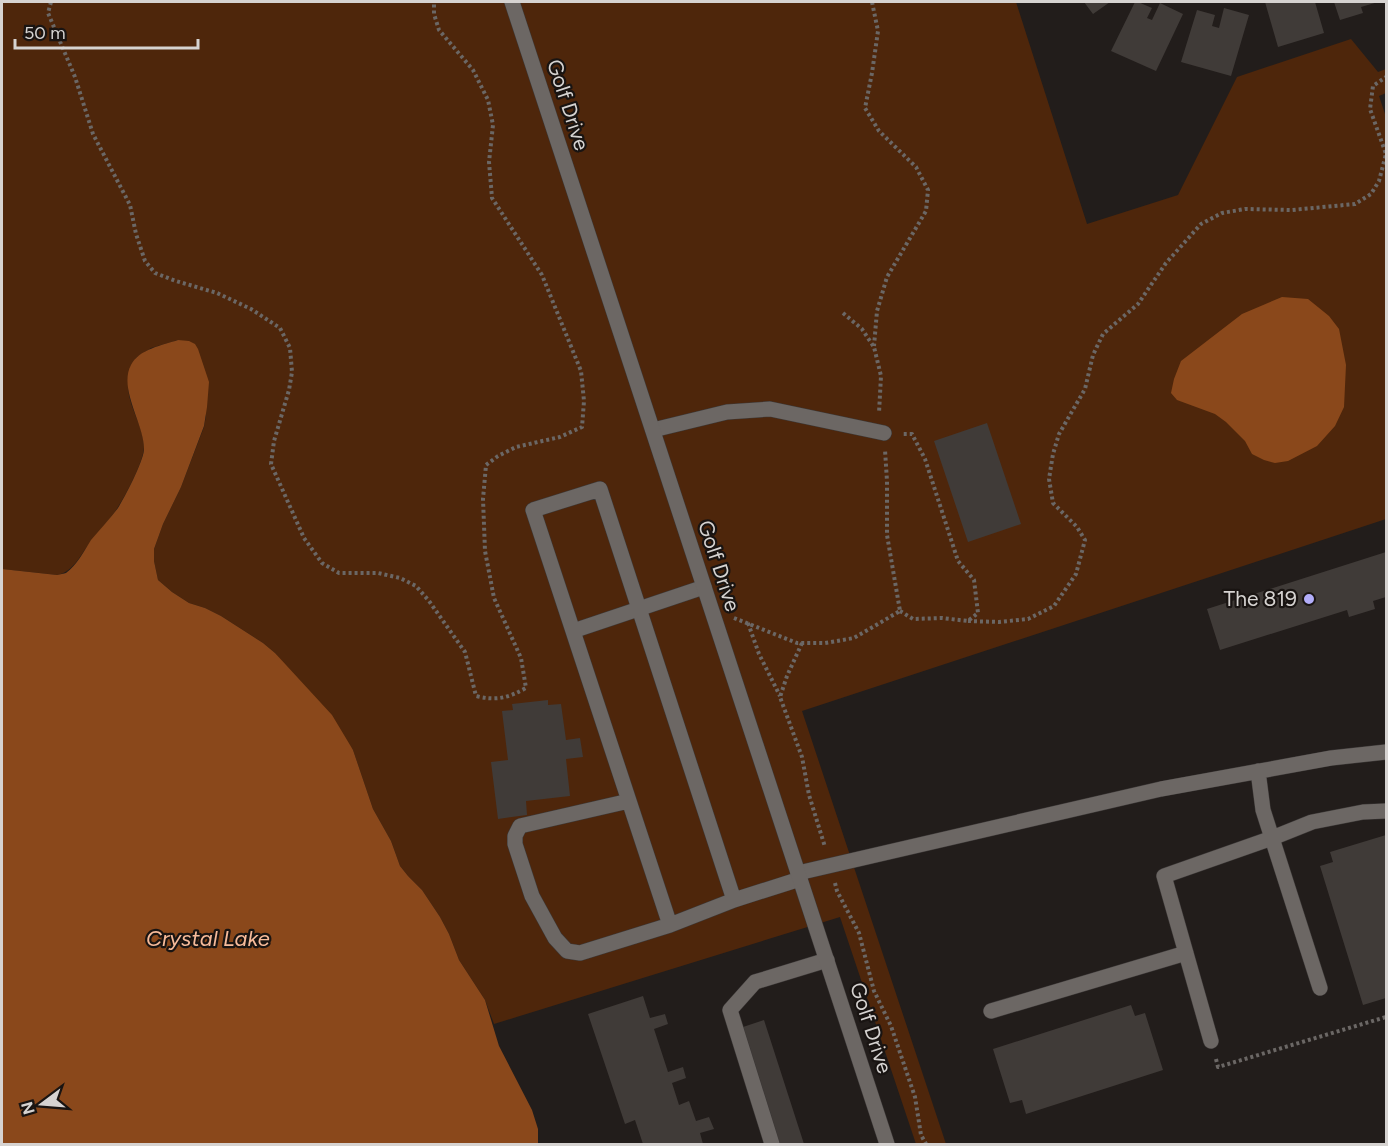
<svg xmlns="http://www.w3.org/2000/svg" width="1388" height="1146" font-family="Figtree,sans-serif">
	<style>
		.green { fill: #4e260b }
		.water { fill: #8a481b }
		.building { fill: #403b38 }
		.lines { fill: none; stroke-linecap: round; stroke-linejoin: round }
		.service-casing { stroke: #3c3837; stroke-width: 16 }
		.tertiary-casing { stroke: #3c3837; stroke-width: 16 }
		.path { stroke: #6b6765; stroke-width: 4; stroke-dasharray: 3 3; stroke-linecap: butt }
		.service { stroke: #6c6764; stroke-width: 15 }
		.tertiary { stroke: #6c6764; stroke-width: 15 }
		.poi-dot { fill: #b2adf9; stroke: #191412; stroke-width: 2 }
		.labels { text-anchor: middle; stroke-width: 4.5; stroke-linejoin: round; paint-order: stroke }
		.street-label { font-size: 21px; fill: #d6d3d1; stroke: #191412 }
		.poi-label { font-size: 21px; fill: #d6d3d1; stroke: #191412; text-anchor: end }
		.water-label { font-size: 22px; font-style: italic; fill: #f7bb9a; stroke: #191412 }
	</style>
	<rect width="100%" height="100%" fill="#221d1b"/>
	<path class="green" d="M 2,2 L 1016,2 L 1087,224 L 1178,195 L 1237,77 L 1351,39 L 1378,72 L 1386,69 L 1386,93 L 1379,96 L 1386,117 L 1386,519 L 802,711 L 946,1144 L 916,1144 L 840,917 L 494,1024 L 485,1000 L 459,960 L 449,934 L 440,917 L 422,890 L 408,876 L 400,866 L 391,841 L 373,809 L 353,750 L 275,653 L 263,643 L 221,616 L 205,608 L 189,603 L 172,592 L 158,580 L 154,561 L 154,549 L 163,524 L 181,487 L 204,427 L 206,416 L 178,340 L 151,348 L 136,358 C 133,366 128,376 128,385 C 128,407 144,426 144,448 C 143,462 126,495 118,507 C 111,519 100,529 92,540 C 82,552 74,572 57,575 L 2,569 Z"/>
	<path class="water" d="M 1282,297 L 1308,299 L 1329,316 L 1339,329 L 1346,365 L 1344,407 L 1335,426 L 1317,446 L 1288,461 L 1275,463 L 1264,460 L 1252,454 L 1245,441 L 1226,422 L 1215,414 L 1177,400 L 1171,393 L 1174,379 L 1181,361 L 1242,314 Z
		M 178,340 L 189,341 L 195,344 L 198,349 L 209,382 L 207,407 L 204,426 L 181,487 L 163,524 L 154,549 L 154,561 L 158,580 L 172,592 L 189,603 L 205,608 L 221,616 L 263,643 L 275,653 L 332,715 L 353,750 L 373,809 L 391,841 L 400,866 L 408,876 L 422,890 L 440,917 L 449,934 L 459,960 L 485,1000 L 499,1046 L 532,1110 L 538,1129 L 538,1144 L 2,1144 L 2,569 L 57,575 C 60,574 64,574 66,573 C 77,565 84,551 91,540 C 100,529 110,519 118,508 C 125,497 143,462 144,450 C 145,425 118,389 131,365 C 139,349 163,345 178,340 Z"/>
	<path class="building" d="M 1084,2 L 1110,2 L 1093,14 Z
		M 1135,2 L 1138,2 L 1152,8 L 1147,18 L 1152,20 L 1160,3 L 1183,14 L 1156,71 L 1111,51 Z
		M 1265,2 L 1315,2 L 1324,33 L 1278,47 Z
		M 1334,2 L 1378,2 L 1361,7 L 1363,13 L 1340,20 Z
		M 1224,8 L 1249,15 L 1231,76 L 1181,62 L 1197,10 L 1215,15 L 1212,26 L 1219,28 Z
		M 987,423 L 1021,524 L 968,542 L 934,441 Z
		M 1386,552 L 1386,597 L 1373,601 L 1375,609 L 1349,617 L 1347,610 L 1220,650 L 1207,609 Z
		M 548,700 L 548,705 L 561,704 L 566,740 L 580,738 L 583,757 L 566,759 L 570,796 L 526,801 L 527,815 L 498,819 L 491,762 L 508,760 L 502,711 L 513,710 L 512,704 Z
		M 1386,835 L 1386,998 L 1363,1005 L 1320,866 L 1333,862 L 1330,852 Z
		M 643,996 L 650,1018 L 665,1014 L 668,1024 L 654,1029 L 668,1072 L 683,1067 L 686,1078 L 672,1083 L 679,1105 L 689,1101 L 696,1121 L 709,1117 L 714,1129 L 700,1133 L 703,1144 L 643,1144 L 635,1120 L 625,1124 L 588,1014 Z
		M 1131,1005 L 1135,1016 L 1145,1013 L 1163,1070 L 1026,1114 L 1022,1100 L 1010,1103 L 993,1049 Z
		M 764,1020 L 804,1144 L 778,1144 L 740,1028 Z"/>
	<g class="lines">
		<g class="service-casing">
			<path id="service" d="M 653,430 L 727,412 L 770,409 L 884,433
				M 573,631 L 704,587
				M 1258,771 L 1263,810 L 1320,988
				M 629,801 L 520,826 L 515,836 L 515,844 L 532,896 L 555,938 L 567,951 L 580,953 L 670,925 L 734,900 L 800,879
				M 798,873 L 1161,789 L 1331,758 L 1386,752
				M 670,925 L 533,510 L 600,489 L 734,900
				M 991,1011 L 1186,953
				M 1211,1041 L 1164,876 L 1272,838 L 1312,822 L 1363,812 L 1386,811
				M 772,1144 L 730,1010 L 755,982 L 827,960"/>
		</g>
		<g class="tertiary-casing">
			<path id="tertiary" d="M 512,2 L 887,1144"/>
		</g>
		<path class="path" d="M 51,2 L 48,13 L 75,77 L 93,134 L 130,205 L 136,234 L 145,261 L 155,273 L 176,281 L 217,293 L 251,309 L 280,328 L 290,348 L 292,372 L 289,390 L 274,441 L 271,464 L 304,538 L 322,563 L 339,573 L 378,573 L 400,578 L 416,586 L 429,601 L 465,652 L 476,696 C 496,701 508,698 526,688 L 521,658 L 494,598 L 485,551 L 483,499 L 486,465 L 498,456 L 516,447 L 560,437 L 582,427 L 584,401 L 581,371 L 542,275 L 492,198 L 489,162 L 493,125 L 488,100 L 473,70 L 439,30 L 434,14 L 434,2
			M 872,2 L 878,31 L 872,73 L 865,108 L 879,131 L 916,167 L 928,190 L 926,211 L 887,277 L 877,311 L 874,346
			M 843,313 L 862,329 L 874,347 L 881,376 L 879,413
			M 900,611 L 913,619 L 942,618 L 968,621 L 978,613 L 974,580 L 958,561 L 925,459 L 912,434 L 902,434
			M 734,618 L 797,643 L 825,643 L 854,638 L 900,611 L 887,535 L 887,481 L 885,450
			M 968,621 L 999,622 L 1028,619 L 1054,606 L 1076,574 L 1085,540 L 1077,527 L 1053,503 L 1049,479 L 1053,454 L 1059,434 L 1085,389 L 1093,355 L 1103,334 L 1138,304 L 1166,263 L 1201,224 L 1222,213 L 1245,209 L 1292,210 L 1355,204 L 1371,194 L 1379,181 L 1386,154 L 1370,109 L 1373,86 L 1386,77
			M 748,623 L 759,654 L 780,696
			M 802,643 L 787,676 L 780,697 L 802,757 L 809,795 L 825,847
			M 835,883 L 837,891 L 859,933 L 874,991 L 891,1026 L 915,1097 L 921,1135 L 926,1144
			M 1216,1059 L 1218,1067 L 1386,1017"/>
		<use href="#service" class="service"/>
		<use href="#tertiary" class="tertiary"/>
	</g>
	<circle class="poi-dot" cx="1309" cy="599" r="6"/>
	<g class="labels">
		<g class="street-label">
			<text transform="translate(568 105) rotate(72)" y="7">Golf Drive</text>
			<text transform="translate(719 566) rotate(72)" y="7">Golf Drive</text>
			<text transform="translate(871 1028) rotate(72)" y="7">Golf Drive</text>
		</g>
		<g class="poi-label">
			<text x="1297" y="606">The 819</text>
		</g>
		<g class="water-label">
			<text x="208" y="946">Crystal Lake</text>
		</g>
	</g>
	<rect width="1388" height="1146" fill="none" stroke="#d6d3d1" stroke-width="6"/>
	<g transform="translate(42 1104) rotate(254)" stroke="#191412" stroke-width="4.5" paint-order="stroke">
	<path d="M0-4.5L10 22L0 15L-10 22Z" fill="#d6d3d1"/>
	<text y="-9" font-size="16" font-weight="bold" text-anchor="middle" fill="#d6d3d1">N</text>
	</g>
	<path d="M15 39v9h183v-9" fill="none" stroke="#d6d3d1" stroke-width="3"/>
	<text x="24" y="39" font-size="18" fill="#d6d3d1" stroke="#191412" stroke-width="4.5" paint-order="stroke">50 m</text>
</svg>
